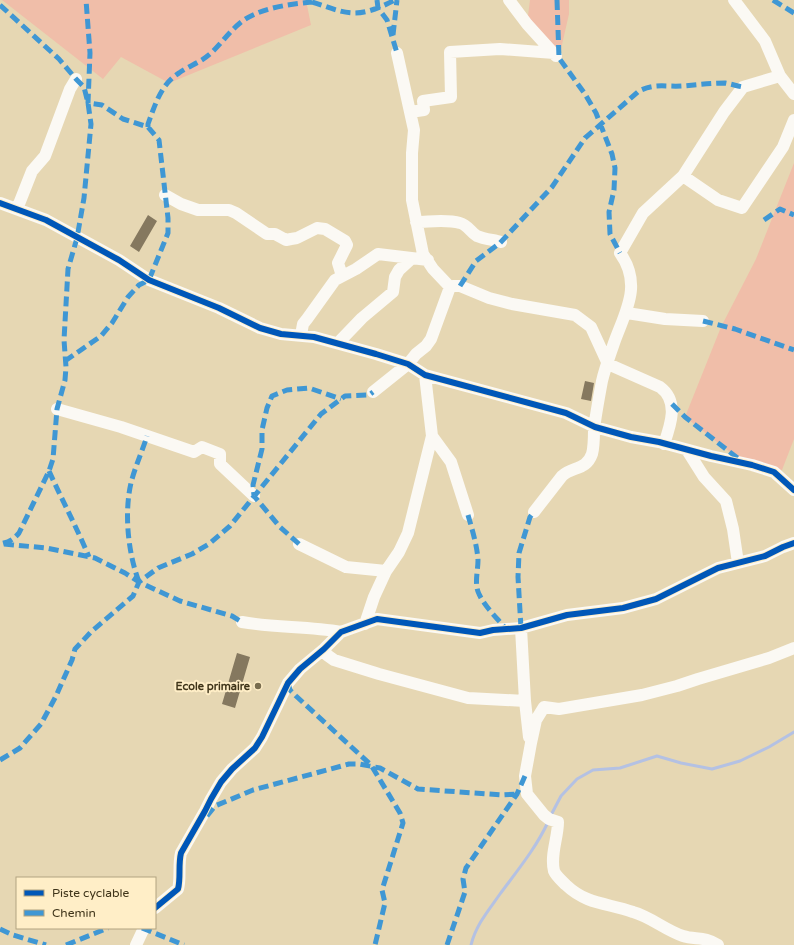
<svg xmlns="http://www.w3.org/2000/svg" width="794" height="945" font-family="'Varela Round',sans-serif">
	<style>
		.green { fill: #f0bea9 }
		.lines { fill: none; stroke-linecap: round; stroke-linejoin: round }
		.stream { stroke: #b4c1e3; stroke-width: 3 }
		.building { fill: #85785f }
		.minor { stroke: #fbf9f4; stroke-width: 12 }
		.quiet { stroke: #3f97d4; stroke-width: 5; stroke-dasharray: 10 5; stroke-linecap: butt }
		.cycleway-casing { stroke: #ffeec7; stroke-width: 8 }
		.cycleway { stroke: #0057b8; stroke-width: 6 }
		.poi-dot { fill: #796d4f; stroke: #ffeec7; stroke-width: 1.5 }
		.labels { text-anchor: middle; stroke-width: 4; stroke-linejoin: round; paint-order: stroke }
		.poi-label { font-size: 11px; font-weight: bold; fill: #3f3419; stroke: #ffeec7; text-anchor: end }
	</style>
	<rect width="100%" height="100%" fill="#e6d7b3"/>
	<path class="green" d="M 2,0 L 306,0 L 311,25 L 169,83 L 121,57 L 103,79 Z
		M 530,0 L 569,0 L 569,14 L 559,58 L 527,24 Z
		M 794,163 L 794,439 L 782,470 L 744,463 L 685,417 L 721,327 L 756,259 Z"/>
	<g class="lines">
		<path class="stream" d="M 550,817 L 561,796 L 577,779 L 593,770 L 620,768 L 657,756 L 681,763 L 712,769 L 740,761 L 769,747 L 794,732
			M 471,945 C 476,925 488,911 500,894 C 517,871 536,848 548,822"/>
	</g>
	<path class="building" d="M 148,215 L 157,221 L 139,252 L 130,246 Z
		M 585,381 L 594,383 L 591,401 L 581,399 Z
		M 237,653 L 250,657 L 235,708 L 222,704 Z"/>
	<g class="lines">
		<path class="minor" d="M 509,0 L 527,24 L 556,56
			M 734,0 L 765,41 L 780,76 L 794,94
			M 410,112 L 424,110 L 423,101 L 451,97 L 450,52 L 500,49 L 554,53
			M 683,176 L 718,200 L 742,208 L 783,147 L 794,120
			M 165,195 L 181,204 L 198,210 L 229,210 L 236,213 L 264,232 L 267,234 L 275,234 L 286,240 L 291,239 L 297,238 L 317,228 L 325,229 L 345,241 L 347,245 L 338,263 L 342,276
			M 0,203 L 46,220 L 119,260 L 149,280 L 219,308 L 260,328 L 281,334 L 314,337 L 376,354 L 408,364 L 425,375 L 566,413 L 595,427 L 631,437 L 659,442 L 711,456 L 752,465 L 774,472 L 794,490
			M 17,209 L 32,171 L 45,156 L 70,89 L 76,79
			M 416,222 C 429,222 446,219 460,223 C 468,225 470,232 477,236 C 484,239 494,240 501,242
			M 450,287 L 453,286 L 460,286 L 489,298 L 512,304 L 575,315 L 591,327 L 608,364 L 660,387 C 679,401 671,424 664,444
			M 627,313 L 665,319 L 703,321
			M 301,335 L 303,324 L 307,319 L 335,280 L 356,269 L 378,254 L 428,260
			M 338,343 L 362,318 L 393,292 L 395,277 L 399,270 L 411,259
			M 425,375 L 432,436 L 451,462 L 468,515
			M 373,392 L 408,364 L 416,354 L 426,346 L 431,339 L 450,287 L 433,269 L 423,254 L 412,200 L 412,153 L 414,130 L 397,53
			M 57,409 L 121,427 L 194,452 L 202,447 L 220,454 L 220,464 L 254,496
			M 687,450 L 704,477 L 726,501 L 733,529 L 738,563
			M 534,512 L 562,476 C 572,466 586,471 592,454 C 594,447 594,437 594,429 C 596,413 599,397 602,381 C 605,368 610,355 614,343 C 625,312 643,285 620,253 L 643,213 L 683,176 L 724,112 L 743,87 L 780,76
			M 299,544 L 346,567 L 386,571
			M 242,622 C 275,628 308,626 341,632
			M 365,624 L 374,597 L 386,571 L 399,552 L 408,533 L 432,436
			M 521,628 L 525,701 L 529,737
			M 324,649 L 327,655 L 334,660 L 379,674 L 468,698 L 525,701
			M 155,908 L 178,889 C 181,878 178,865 181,853 L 205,811 L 211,799 L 221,782 L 232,769 L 255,748 L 262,737 L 288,683 L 300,669 L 324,649 L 341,632 L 377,619 L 480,633 L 493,630 L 521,628 L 567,615 L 623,608 L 656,599 L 718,568 L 765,556 L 783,547 L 794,543
			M 136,945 L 144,928
			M 718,945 C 705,936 695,940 683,936 C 665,930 651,917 633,912 C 608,903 587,905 566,885 C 562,881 556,876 554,871 C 550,855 558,838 558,822 L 549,819 L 544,815 L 527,794 L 525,776 L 531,743 L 536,720 L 544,707 L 559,709 L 642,695 L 677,686 L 698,679 L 769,658 L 794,648"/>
		<path class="quiet" d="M 377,0 L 378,8 L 387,20 L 397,53
			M 557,0 L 559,58 L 585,94 L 596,113 L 612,154 L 615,168 L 614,190 L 609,212 L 610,234 L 620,253
			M 773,0 L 794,13
			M 312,2 C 326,6 340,13 354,13 C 369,13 383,6 395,0
			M 0,5 L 59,59 L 76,79 L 84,87 L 88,103 L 91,124 L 84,198 L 77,238 L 68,269 L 64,340 L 66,367 L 65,380 L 57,409 L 53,459 L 49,471 L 19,533 C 13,540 9,542 0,544
			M 393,35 L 397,0
			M 148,127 L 148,124 C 155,105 161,84 179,73 C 189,66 201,62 210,54 C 221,44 229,32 240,23 C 258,8 290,4 312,2 L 315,0
			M 764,220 L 780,209 L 794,215
			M 460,286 L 476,261 L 500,243 L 552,187 L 585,138 L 639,91 C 655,83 665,87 682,86 C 696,85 710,83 725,83 C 731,84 737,86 743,87
			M 703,321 L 735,329 L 794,350
			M 65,361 L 101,336 L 112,323 L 128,297 L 139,285 L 149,280 L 168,233 L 168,218 L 159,140 L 148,127 L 123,119 L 102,105 L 88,103 L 90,53 L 86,0
			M 672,404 L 685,417 L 740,460
			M 49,471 C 62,500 77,528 89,557
			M 468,515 C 472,529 477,545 478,560 C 478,571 474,584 479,594 C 485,607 497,618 506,629
			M 4,544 L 46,548 L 95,558 L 125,573 L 139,582 L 180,601 L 232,616 L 242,622
			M 299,544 L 280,527 L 254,496 L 253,485 L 262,449 L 262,430 L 267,408 L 272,396 L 287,390 L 309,388 L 341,399
			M 139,582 C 128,553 124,513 131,483 C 135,467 142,452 147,436
			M 521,628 L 518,577 L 519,553 L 530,517 L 534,512
			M 288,683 L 290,690 L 296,696 L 371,765 L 400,813 L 403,823 L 382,890 L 385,903 L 375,945
			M 0,760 L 20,748 L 41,724 L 56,696 L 72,660 L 75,649 L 91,632 L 133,596 L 139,582 L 158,568 L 192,554 L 209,544 L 230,526 L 321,414 L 345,396 L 369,395 L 373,392
			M 207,816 L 215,806 L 253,790 L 349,764 L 359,764 L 380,768 L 418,789 L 502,795 L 517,794
			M 142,928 L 184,945
			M 0,929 L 13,935 L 46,945
			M 66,945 L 108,928
			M 447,945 L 465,892 L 463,879 L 466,868 L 517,794 L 525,776"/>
		<g class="cycleway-casing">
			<path id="cycleway" d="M 0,203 L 46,220 L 119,260 L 149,280 L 219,308 L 260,328 L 281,334 L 314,337 L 376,354 L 408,364 L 425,375 L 566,413 L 595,427 L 631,437 L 659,442 L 711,456 L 752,465 L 774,472 L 794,490
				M 155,908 L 178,889 C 181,878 178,865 181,853 L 205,811 L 211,799 L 221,782 L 232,769 L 255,748 L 262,737 L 288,683 L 300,669 L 324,649 L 341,632 L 377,619 L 480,633 L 493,630 L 521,628 L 567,615 L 623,608 L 656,599 L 718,568 L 765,556 L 783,547 L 794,543"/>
		</g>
		<use href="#cycleway" class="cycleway"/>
	</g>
	<circle class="poi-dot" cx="258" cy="686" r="4"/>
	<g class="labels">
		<g class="poi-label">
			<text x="250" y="690">Ecole primaire</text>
		</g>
	</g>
	<rect x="16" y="877" width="140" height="52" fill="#ffeec7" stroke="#b2a481"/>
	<rect x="24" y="890" width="20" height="6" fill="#0057b8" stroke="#b2a481"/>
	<text x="52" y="897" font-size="12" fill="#3f3419">Piste cyclable</text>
	<rect x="24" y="910" width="20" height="6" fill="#3f97d4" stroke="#b2a481"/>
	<text x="52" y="917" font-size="12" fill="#3f3419">Chemin</text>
</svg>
